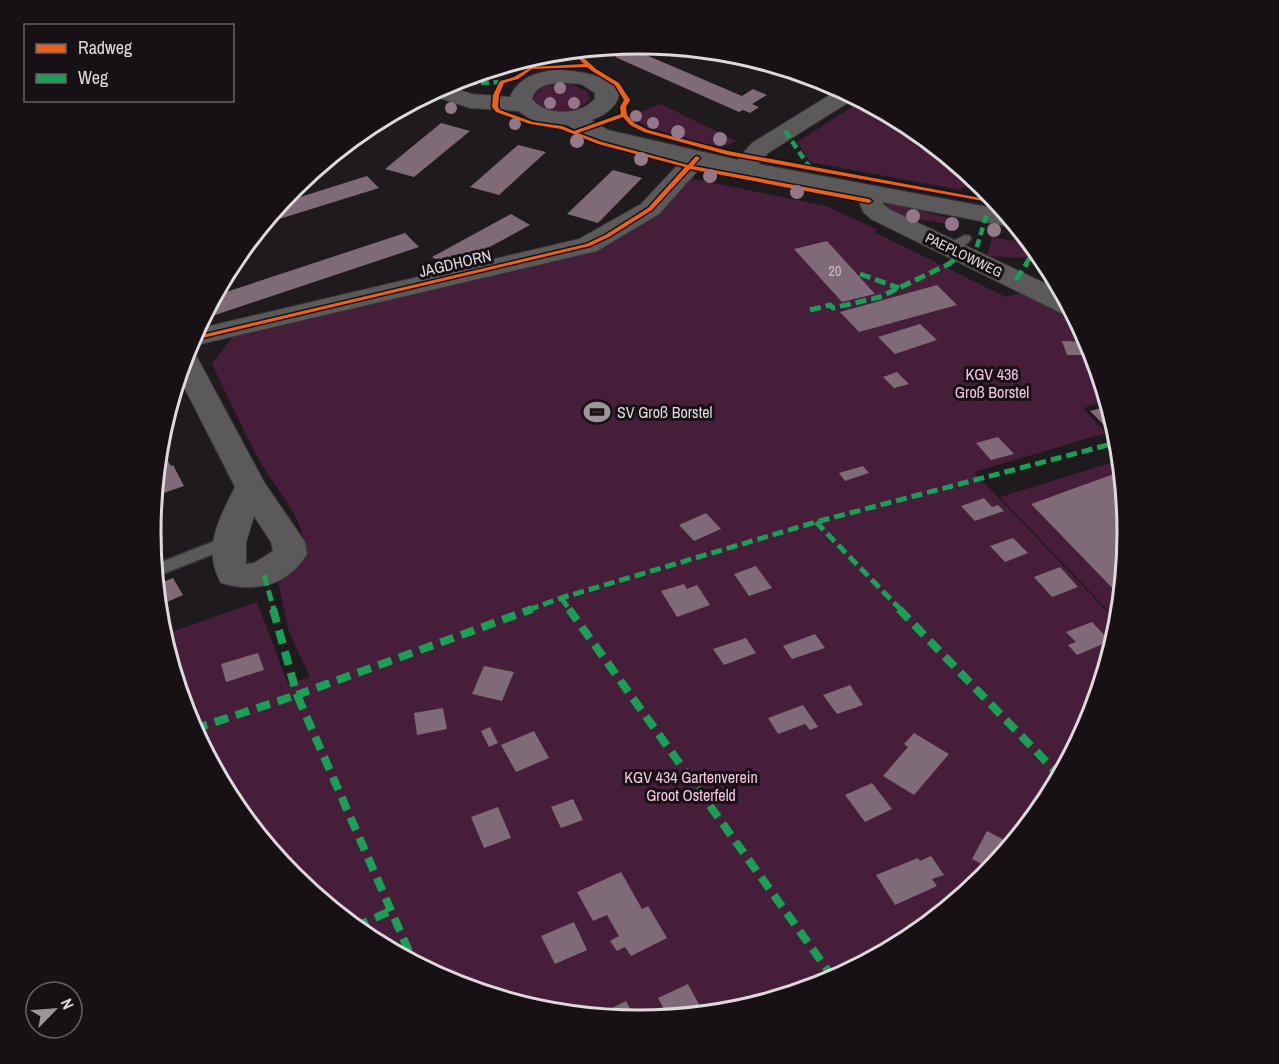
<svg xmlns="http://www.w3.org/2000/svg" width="1279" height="1064" font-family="'Archivo Narrow',sans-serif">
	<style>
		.green { fill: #461e39 }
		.building { fill: #7f6b77 }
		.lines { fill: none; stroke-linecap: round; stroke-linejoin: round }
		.service-casing { stroke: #373436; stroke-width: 3 }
		.minor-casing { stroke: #373436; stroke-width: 2 }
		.tertiary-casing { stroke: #373436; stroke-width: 2 }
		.service { fill: #5b595a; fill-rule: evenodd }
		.minor { fill: #5b595a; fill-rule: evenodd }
		.tertiary { fill: #5b595a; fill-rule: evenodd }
		.quiet-far2 { stroke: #1a9f57; stroke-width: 4.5; stroke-dasharray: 8 4.5; stroke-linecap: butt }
		.quiet-far1 { stroke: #1a9f57; stroke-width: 5; stroke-dasharray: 11 5; stroke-linecap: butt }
		.quiet { stroke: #1a9f57; stroke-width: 8; stroke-dasharray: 14 8; stroke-linecap: butt }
		.cycleway-casing { stroke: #171014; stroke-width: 3 }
		.cycleway { fill: #ea6118; fill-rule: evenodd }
		.tree { fill: #947889 }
		.labels { text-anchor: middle; stroke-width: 6; stroke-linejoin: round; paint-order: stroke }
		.far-street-label { font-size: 14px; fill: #ded9dc; stroke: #171014 }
		.number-label { font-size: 14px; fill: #c6bec3 }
		.street-label { font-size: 16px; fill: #ded9dc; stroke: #171014 }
		.park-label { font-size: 16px; fill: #f4c5e1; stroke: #171014 }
		.poi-label { font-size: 16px; fill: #ded9dc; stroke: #171014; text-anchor: start }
		.rim { fill: none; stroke: #ded9dc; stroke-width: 3 }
	</style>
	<rect width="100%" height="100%" fill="#1f1a1d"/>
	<path class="green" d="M 567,83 L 587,91 L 590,99 C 578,114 546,115 534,99 L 535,95 L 543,87 Z
		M 863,100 L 911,126 L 985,187 L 992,196 L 980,193 L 981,190 L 962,187 L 961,190 L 810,162 L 797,142 Z
		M 661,104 L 736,141 L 720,148 L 648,128 L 631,115 Z
		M 689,178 L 826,206 L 878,230 L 874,232 L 1006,297 L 1019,293 L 1079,323 L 1091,345 L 1108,401 L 1083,408 L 1106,433 L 974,472 L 1119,624 L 1119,628 L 1091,719 L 1045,804 L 985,878 L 911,938 L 826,983 L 734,1011 L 639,1020 L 544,1011 L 452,983 L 368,938 L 294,877 L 233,803 L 188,719 L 163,635 L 257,602 L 288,684 L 310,677 L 289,632 L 278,582 C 293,572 306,563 304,543 C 300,513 275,488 261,463 C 243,431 228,397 212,364 L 234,335 L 590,250 Z
		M 891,203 L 960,221 L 958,226 L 890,214 L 882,206 Z
		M 992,237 L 1032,244 L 1038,251 L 1025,258 L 987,256 Z
		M 1121,460 L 1128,532 L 1119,622 L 1000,497 Z"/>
	<path class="building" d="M 632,49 L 742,96 L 753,89 L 767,95 L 752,104 L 759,107 L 750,113 L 743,110 L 739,112 L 615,57 Z
		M 770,63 L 796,72 L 786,77 L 763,67 Z
		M 441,123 L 470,131 L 414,177 L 385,169 Z
		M 518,145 L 546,152 L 499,195 L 470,187 Z
		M 613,170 L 642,178 L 598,223 L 567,214 Z
		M 367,176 L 379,188 L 263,224 L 281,203 Z
		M 511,214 L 530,225 L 451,268 L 432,257 Z
		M 405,233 L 419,247 L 215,315 L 209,306 L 214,296 Z
		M 827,241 L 875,294 L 842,302 L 794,249 Z
		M 937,285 L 957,305 L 859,332 L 840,312 Z
		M 920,324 L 937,340 L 895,354 L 878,337 Z
		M 1062,341 L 1089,342 L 1094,355 L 1067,355 Z
		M 897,372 L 909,384 L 894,388 L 883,377 Z
		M 1109,406 L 1114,422 L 1104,425 L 1090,411 Z
		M 998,437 L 1014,454 L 991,460 L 976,443 Z
		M 167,459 L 171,466 L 173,465 L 184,486 L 155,496 L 158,462 Z
		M 863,466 L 869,473 L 845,481 L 839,473 Z
		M 1122,471 L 1128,532 L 1122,598 L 1031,504 Z
		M 984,498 L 992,507 L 998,505 L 1004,511 L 975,521 L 961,506 Z
		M 706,513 L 721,529 L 694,541 L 679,525 Z
		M 1013,538 L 1028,553 L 1005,562 L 990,546 Z
		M 756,566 L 772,588 L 749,596 L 734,574 Z
		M 1060,567 L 1078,587 L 1052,597 L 1034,577 Z
		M 173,578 L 183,595 L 158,606 L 156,585 Z
		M 684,584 L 687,589 L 697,585 L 710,605 L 677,617 L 661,591 Z
		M 1092,622 L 1110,641 L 1077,655 L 1068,645 L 1076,642 L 1066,632 Z
		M 815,634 L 825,648 L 792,659 L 783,646 Z
		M 746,638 L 756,653 L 724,665 L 713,649 Z
		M 258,653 L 264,670 L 226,682 L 221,664 Z
		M 484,666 L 514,672 L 502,701 L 472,694 Z
		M 850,685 L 863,705 L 837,714 L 823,695 Z
		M 803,705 L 818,727 L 810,730 L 805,724 L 778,734 L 768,718 Z
		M 443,708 L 447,729 L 417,735 L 414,713 Z
		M 490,727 L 498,743 L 489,747 L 481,731 Z
		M 534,731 L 549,758 L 516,772 L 501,745 Z
		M 914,733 L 949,754 L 914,795 L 883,776 L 908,747 L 904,744 Z
		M 872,783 L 892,809 L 865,822 L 845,795 Z
		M 234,786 L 241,807 L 237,808 L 226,789 Z
		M 573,799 L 583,820 L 561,828 L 551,807 Z
		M 498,807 L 511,838 L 484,848 L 471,817 Z
		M 987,831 L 1012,844 L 992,869 L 972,859 Z
		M 931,856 L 944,875 L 932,879 L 937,886 L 895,905 L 876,875 L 918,858 L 920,861 Z
		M 621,872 L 642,909 L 648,906 L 667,938 L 631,956 L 625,947 L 617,951 L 610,941 L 619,936 L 607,915 L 593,921 L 577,892 Z
		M 574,922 L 587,950 L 555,964 L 541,936 Z
		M 688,984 L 704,1014 L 669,1018 L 658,998 Z
		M 626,1001 L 636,1020 L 607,1017 L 604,1012 Z"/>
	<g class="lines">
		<g class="service-casing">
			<path id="service" d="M 965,235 L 970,236 L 971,239 C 966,246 954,253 945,251 L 943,248 L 945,245 Z
				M 230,535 L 236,537 L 238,541 L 236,545 L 155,577 L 154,565 Z"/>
		</g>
		<g class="minor-casing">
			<path id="minor" d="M 841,88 L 857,97 L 768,153 L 751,173 L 742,175 L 733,173 L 730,168 L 752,143 Z
				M 697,151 L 705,153 L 709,158 L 659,214 L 597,251 L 188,347 L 197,329 L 579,239 L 641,204 L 689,153 Z
				M 871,186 L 880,188 L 883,193 L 883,204 L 889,209 L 1063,292 L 1074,314 L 1061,313 L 871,219 L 864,213 L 858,200 L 862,188 Z
				M 187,351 L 194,353 L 198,359 L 264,482 L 305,542 L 307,554 C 288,586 254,593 221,583 C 202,549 219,518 235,487 L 179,377 ZM 254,516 L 271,542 L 273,551 L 254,563 L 246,564 L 246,543 Z"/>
		</g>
		<g class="tertiary-casing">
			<path id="tertiary" d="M 554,70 C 568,69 635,76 615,104 C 609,112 601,117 591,120 L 608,130 L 742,161 L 1004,210 L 1017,225 L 1011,227 L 742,175 L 618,148 L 592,140 L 567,125 L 550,125 L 530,119 L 518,111 L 470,108 L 427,94 L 444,85 L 472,94 L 510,97 C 518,78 535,73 554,70 ZM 568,83 L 581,84 L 595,93 L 595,99 C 580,115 547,117 532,99 C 536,83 554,83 568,83 Z"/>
		</g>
		<use href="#service" class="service"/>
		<use href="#minor" class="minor"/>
		<use href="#tertiary" class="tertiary"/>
		<path class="quiet-far2" d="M 445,92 L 471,83 L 502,82
			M 785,131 L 810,168
			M 973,259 L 987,214
			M 948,264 L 964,254
			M 1026,264 L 1029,259 L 1039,253"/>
		<path class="quiet-far1" d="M 860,274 L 899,288
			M 1016,280 L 1027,263
			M 810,310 L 830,305 L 833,308 L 880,297 L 951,263
			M 816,522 L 901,610
			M 264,575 L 274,610
			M 561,598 L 570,610
			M 528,610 L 561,598 L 816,522 L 1119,442"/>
		<path class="quiet" d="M 273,609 L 297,695 L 532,609
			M 569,609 L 834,979
			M 899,609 L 1060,776
			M 194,729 L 297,695 L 414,963
			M 355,927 L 390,911"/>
		<g class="cycleway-casing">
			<path id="cycleway" d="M 570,50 L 575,50 L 596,69 L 619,83 L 630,100 L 626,107 L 627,115 L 634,123 L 648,130 L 728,151 L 997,201 L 1000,204 L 728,155 L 644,132 L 630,125 L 623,117 L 578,133 L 602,142 L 688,165 L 695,157 L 697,156 L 700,158 L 693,166 L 869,199 L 872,201 L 869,203 L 690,169 L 652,210 L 609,237 L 590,246 L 190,341 L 193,337 L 586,244 L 605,235 L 648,208 L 685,167 L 598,144 L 561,129 L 530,124 L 496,112 L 492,107 L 493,95 L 500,81 L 514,77 L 531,67 L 584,64 ZM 587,67 L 592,71 L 615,85 L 624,100 L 620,107 L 621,114 L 574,131 L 562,126 L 533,122 L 500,110 L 498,107 L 499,95 L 504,83 L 518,79 L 532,69 Z"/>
		</g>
		<use href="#cycleway" class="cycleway"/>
	</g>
	<g class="tree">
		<circle cx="560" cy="88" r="6"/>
		<circle cx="550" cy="103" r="6"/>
		<circle cx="574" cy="103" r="6"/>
		<circle cx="451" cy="108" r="6"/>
		<circle cx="636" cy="116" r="6"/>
		<circle cx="653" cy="123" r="6"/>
		<circle cx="515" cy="124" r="6"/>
		<circle cx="678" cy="132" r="7"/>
		<circle cx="720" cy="139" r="7"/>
		<circle cx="577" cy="141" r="7"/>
		<circle cx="641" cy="159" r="7"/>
		<circle cx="710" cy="176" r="7"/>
		<circle cx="797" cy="192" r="7"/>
		<circle cx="913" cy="216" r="7"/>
		<circle cx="952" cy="224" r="7"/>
		<circle cx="994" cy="230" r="7"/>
	</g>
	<defs>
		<g id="stadium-bare" transform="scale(2.07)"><path d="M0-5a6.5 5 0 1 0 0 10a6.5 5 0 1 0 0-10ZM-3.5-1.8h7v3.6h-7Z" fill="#9b9699" stroke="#171014" stroke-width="2.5" paint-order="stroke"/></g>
	</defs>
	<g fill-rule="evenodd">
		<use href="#stadium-bare" x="597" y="412"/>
	</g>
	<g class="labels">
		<g class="far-street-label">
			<text transform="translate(964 255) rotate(26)" y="5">PAEPLOWWEG</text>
		</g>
		<g class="number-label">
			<text x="835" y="276">20</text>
		</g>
		<g class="street-label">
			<text transform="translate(455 263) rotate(-13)" y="6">JAGDHORN</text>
		</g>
		<g class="park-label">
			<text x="992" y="380">KGV 436<tspan x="992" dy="18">Groß Borstel</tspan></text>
			<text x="691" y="783">KGV 434 Gartenverein<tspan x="691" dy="18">Groot Osterfeld</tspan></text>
		</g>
		<g class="poi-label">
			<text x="617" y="418">SV Groß Borstel</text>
		</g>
	</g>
	<path d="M0 0H1279V1064H0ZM161 532a478 478 0 1 1 956 0a478 478 0 1 1-956 0Z" fill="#171014" fill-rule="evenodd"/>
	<path class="rim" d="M161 532a478 478 0 1 1 956 0a478 478 0 1 1-956 0Z"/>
	<rect x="24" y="24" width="210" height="78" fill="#171014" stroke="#676064" stroke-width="1.5"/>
	<rect x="36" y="44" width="30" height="9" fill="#ea6118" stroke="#676064" stroke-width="1.5"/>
	<text x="78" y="54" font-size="18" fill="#ded9dc">Radweg</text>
	<rect x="36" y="74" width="30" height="9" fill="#1a9f57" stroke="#676064" stroke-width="1.5"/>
	<text x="78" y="84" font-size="18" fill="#ded9dc">Weg</text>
	<g transform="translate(54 1010) rotate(65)"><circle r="28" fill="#171014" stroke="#676064" stroke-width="1.5"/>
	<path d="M0-4.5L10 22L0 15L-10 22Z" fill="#9b9699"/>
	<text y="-9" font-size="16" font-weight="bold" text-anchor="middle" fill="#ded9dc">N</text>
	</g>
</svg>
